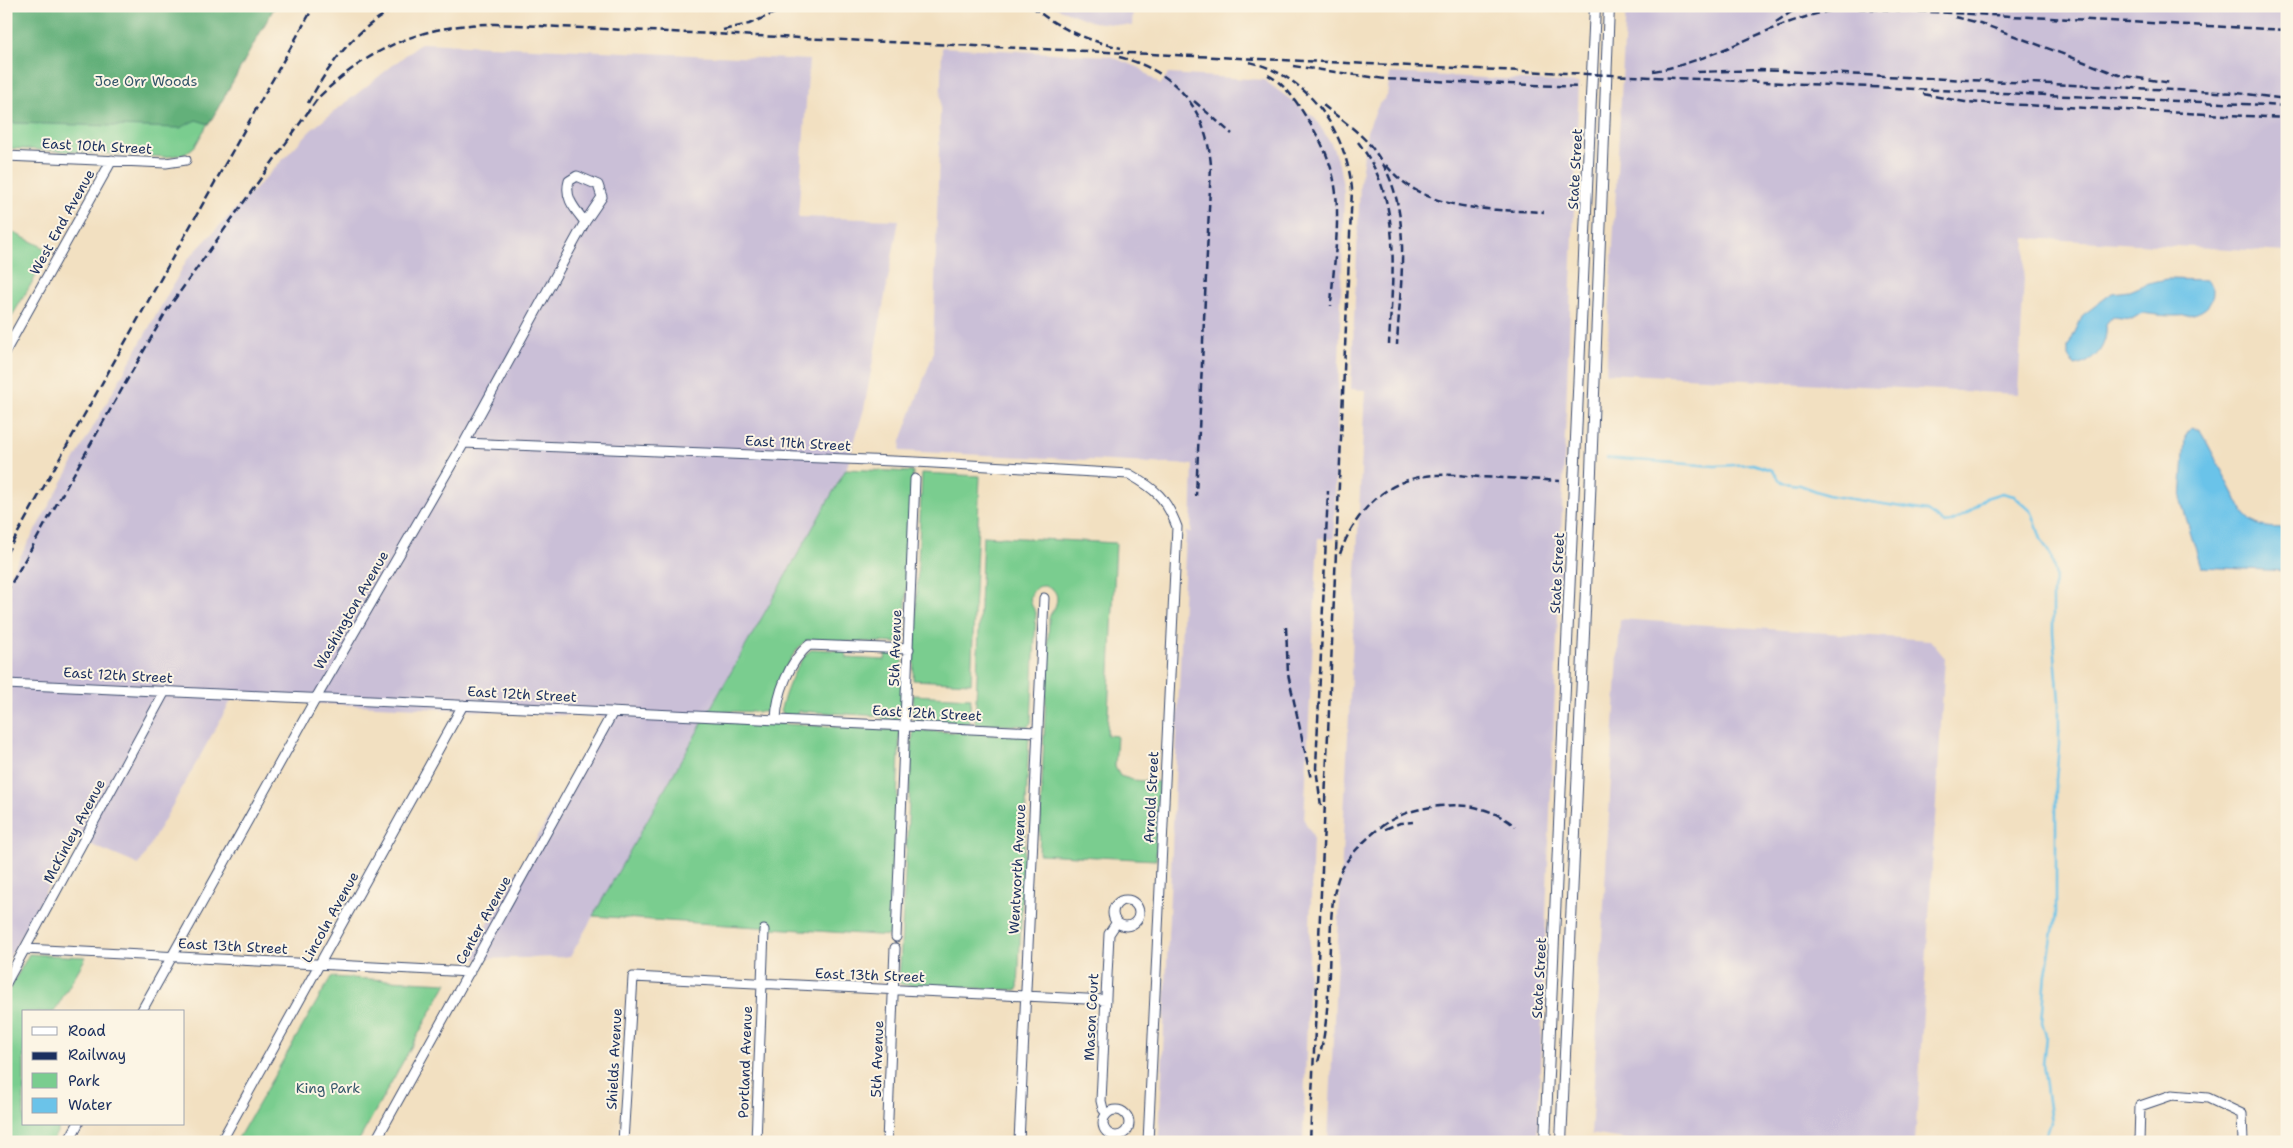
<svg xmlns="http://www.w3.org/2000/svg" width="2293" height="1148" font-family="'Shantell Sans',sans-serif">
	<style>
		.industrial { fill: #cabfd7 }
		.green { fill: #7acd8f; stroke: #4a7e76 }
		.forest { fill: #63b07a; stroke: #3f706c }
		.water { fill: #6bc3e9; stroke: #4379a4 }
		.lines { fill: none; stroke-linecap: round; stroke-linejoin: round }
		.stream { stroke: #6bc3e9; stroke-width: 2.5 }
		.minor-casing { stroke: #3b4a6d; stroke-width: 11 }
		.tertiary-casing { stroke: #3b4a6d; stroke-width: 12 }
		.minor { stroke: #fff; stroke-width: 9 }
		.tertiary { stroke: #fff; stroke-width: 10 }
		.rail { stroke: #1b2f5e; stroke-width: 2.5; stroke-dasharray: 8 4; stroke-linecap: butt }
		.labels { text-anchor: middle; stroke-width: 4; stroke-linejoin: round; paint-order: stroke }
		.park-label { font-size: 14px; fill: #33566a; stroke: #fcf5e5 }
		.street-label { font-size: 14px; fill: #1b2f5e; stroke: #fcf5e5 }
	</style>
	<rect width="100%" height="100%" fill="#fcf5e5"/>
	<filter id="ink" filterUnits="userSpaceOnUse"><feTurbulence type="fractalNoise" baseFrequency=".02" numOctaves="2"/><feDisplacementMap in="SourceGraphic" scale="10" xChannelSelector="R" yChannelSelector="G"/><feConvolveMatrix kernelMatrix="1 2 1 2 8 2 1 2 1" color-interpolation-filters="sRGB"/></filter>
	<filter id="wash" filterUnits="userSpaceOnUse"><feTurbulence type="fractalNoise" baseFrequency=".0096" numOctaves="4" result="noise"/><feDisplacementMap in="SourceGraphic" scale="20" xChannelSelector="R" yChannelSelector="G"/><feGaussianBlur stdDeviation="1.12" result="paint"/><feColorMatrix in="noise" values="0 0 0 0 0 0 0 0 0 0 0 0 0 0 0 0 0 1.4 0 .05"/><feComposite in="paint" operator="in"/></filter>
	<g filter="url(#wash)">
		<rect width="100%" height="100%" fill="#f2e0c1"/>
		<path class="industrial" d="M 1052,6 L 1133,6 L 1132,26 L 1093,22 Z
			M 1626,6 L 2287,6 L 2287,252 L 2026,238 L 2018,394 L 1606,373 Z
			M 421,43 L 809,60 L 798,217 L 899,220 L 864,409 L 847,467 L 570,957 L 468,959 L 606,717 L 232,699 L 139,865 L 75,838 L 6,963 L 6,582 L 187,260 L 311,130 Z
			M 942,47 L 1109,56 L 1140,68 L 1160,85 L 1168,74 L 1264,80 L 1314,117 L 1331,143 L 1339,164 L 1344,192 L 1334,539 L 1318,538 L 1304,820 L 1313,836 L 1303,1142 L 1159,1142 L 1186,532 L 1191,532 L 1193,465 L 900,451 L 901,441 L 933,354 Z
			M 1390,73 L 1579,83 L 1537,1142 L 1328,1142 L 1365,390 L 1351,389 L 1360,183 L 1367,131 L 1379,104 L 1387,96 Z
			M 1620,619 L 1930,640 L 1945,658 L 1915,1142 L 1643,1142 L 1591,1134 Z"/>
		<path class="green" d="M 6,6 L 275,6 L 195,146 L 185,154 L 166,157 L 6,148 Z
			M 6,229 L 51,251 L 6,326 Z
			M 846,469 L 913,472 L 904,641 L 900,643 L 808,640 C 796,645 780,677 775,690 C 772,697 773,706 768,712 L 709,711 Z
			M 922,473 L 980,476 L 971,683 L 913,680 Z
			M 983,536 L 1116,543 L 1107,735 L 1117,736 L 1115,767 L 1120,776 L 1133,780 L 1159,782 L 1156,860 L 1039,854 L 1049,619 C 1050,612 1055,610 1056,604 C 1060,591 1049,583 1037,587 C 1028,595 1029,603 1036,612 L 1031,723 L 1028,726 L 975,724 Z
			M 813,649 L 846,651 L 847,658 L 885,660 L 886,652 L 903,655 L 901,719 L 884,720 L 880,716 L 798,711 L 797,716 L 783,714 L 781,709 C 784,694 799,655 813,649 Z
			M 913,695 L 971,698 L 969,724 L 913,720 Z
			M 704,720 L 900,730 L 891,936 L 593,916 Z
			M 913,730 L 1029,736 L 1018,990 L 904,985 L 899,983 Z
			M 29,954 L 86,957 L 54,1012 L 24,1012 L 24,1124 L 61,1124 L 52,1142 L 6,1142 L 6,996 Z
			M 331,977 L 447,983 L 358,1142 L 236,1142 Z"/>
		<path class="forest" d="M 6,6 L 275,6 L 209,124 L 196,120 L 180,128 L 13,123 L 6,118 Z"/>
		<path class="water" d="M 2167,279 L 2207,280 L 2213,289 C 2215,324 2164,316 2142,313 L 2132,319 L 2112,317 L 2106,324 C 2108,345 2096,363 2074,366 L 2068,356 L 2068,347 L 2083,315 L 2112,293 L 2129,291 L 2148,283 Z
			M 2191,428 L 2200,430 L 2203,435 L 2244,513 C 2258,530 2267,527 2287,528 L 2287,571 L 2201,567 L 2181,501 L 2185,437 Z"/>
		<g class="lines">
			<path class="stream" d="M 1607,458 L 1715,466 L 1753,464 L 1772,470 L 1782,483 L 1800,485 L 1827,495 L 1927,511 L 1944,523 L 1951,522 L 1966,514 L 1986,498 L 2002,493 L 2014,496 L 2032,512 L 2041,539 L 2051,556 L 2056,577 L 2053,591 L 2053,633 L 2059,700 L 2059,745 L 2056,780 L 2056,913 L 2046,974 L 2042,1022 L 2046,1036 L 2043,1064 L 2051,1123 L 2043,1142"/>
		</g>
	</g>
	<g filter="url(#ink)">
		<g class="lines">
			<g class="minor-casing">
				<path id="minor" d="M 6,156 L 166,163 L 186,160
					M 6,350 L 112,160
					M 464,443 L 916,462 L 1129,474 C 1156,489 1166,498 1177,527 L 1148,1142
					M 6,684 L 1037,732
					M 776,719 C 777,695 789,661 809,645 L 909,649
					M1113 913a13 13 0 1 1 26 0a13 13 0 1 1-26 0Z
					M 896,937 L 915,479
					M 25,949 L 470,972
					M 6,983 L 165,691
					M 141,1012 L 316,698 L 464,443 L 585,222 L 602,197 L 598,185 L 577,176 L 569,181 C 564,198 575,209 585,222
					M1103 1123a13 13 0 1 1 26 0a13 13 0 1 1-26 0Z
					M 1107,1114 L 1103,1109 L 1101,1101 L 1109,934 L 1117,922
					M 68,1142 L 78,1124
					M 221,1142 L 463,705
					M 375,1142 L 613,712
					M 623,1142 L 633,977 L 1106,1000
					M 756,1142 L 764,930
					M 887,1142 L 895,948
					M 1019,1142 L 1044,598
					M 2139,1142 L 2140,1106 L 2172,1095 L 2208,1098 L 2242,1114 L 2243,1142"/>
			</g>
			<g class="tertiary-casing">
				<path id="tertiary" d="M 1545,1142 L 1595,6
					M 1561,1142 L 1589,523 L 1609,6"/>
			</g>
			<use href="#minor" class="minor"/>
			<use href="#tertiary" class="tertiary"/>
			<path class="rail" d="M 1032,6 C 1056,28 1089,41 1121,48
				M 1955,17 L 1980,23 L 2119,75 L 2171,83
				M 1776,22 L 1800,6
				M 723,30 L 749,24 L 791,6
				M 1119,57 C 1175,71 1206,107 1211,165 L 1196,496
				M 1249,62 C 1308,75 1346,131 1352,189 L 1310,1142
				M 1293,66 L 1385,79 L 1580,87
				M 1653,71 C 1724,60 1780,13 1853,8 L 2287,30
				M 1697,72 L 1761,70 L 2237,93 L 2287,99
				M 1268,75 C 1285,84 1296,101 1306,117 C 1317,134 1327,152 1332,172 C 1343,211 1333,265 1331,306
				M 1923,94 L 1965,102 L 2287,118
				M 1194,101 L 1232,134
				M 308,103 C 330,63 357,26 400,6
				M 1323,105 C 1339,118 1357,130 1370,145 C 1416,201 1400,278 1397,345
				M 1358,142 C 1404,201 1392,275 1389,344
				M 1386,165 C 1425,213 1489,209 1544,212
				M 6,554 L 314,6
				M 1340,554 C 1355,510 1389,476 1437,475 C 1451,474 1466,476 1480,477 C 1507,478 1533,479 1560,481
				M 6,593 L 167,310 L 318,98 C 369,48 422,24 495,24 L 2287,106
				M 1286,627 L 1288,674 L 1311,779
				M 1321,806 L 1316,768 L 1328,491
				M 1385,829 L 1400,823 L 1413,822
				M 1318,1062 C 1329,1024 1328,985 1330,946 C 1331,921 1331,894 1341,871 C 1347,859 1357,848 1367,839 C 1384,822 1402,812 1426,808 C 1460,802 1488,805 1515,826"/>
		</g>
	</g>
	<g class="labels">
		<g class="park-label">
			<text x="146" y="86">Joe Orr Woods</text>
			<text x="328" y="1093">King Park</text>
		</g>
		<g class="street-label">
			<text transform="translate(97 146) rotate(3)" y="5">East 10th Street</text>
			<text transform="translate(1575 169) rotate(-87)" y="5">State Street</text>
			<text transform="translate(62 222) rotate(-61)" y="5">West End Avenue</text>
			<text transform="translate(798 443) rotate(3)" y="5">East 11th Street</text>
			<text transform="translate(1557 573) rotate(-87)" y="5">State Street</text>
			<text transform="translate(351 610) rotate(-60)" y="5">Washington Avenue</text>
			<text transform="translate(895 648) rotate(-88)" y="5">5th Avenue</text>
			<text transform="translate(118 675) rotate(3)" y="5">East 12th Street</text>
			<text transform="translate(522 694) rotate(3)" y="5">East 12th Street</text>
			<text transform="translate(927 713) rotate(3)" y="5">East 12th Street</text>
			<text transform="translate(1151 797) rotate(-87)" y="5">Arnold Street</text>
			<text transform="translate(74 831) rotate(-62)" y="5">McKinley Avenue</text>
			<text transform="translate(1017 869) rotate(-87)" y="5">Wentworth Avenue</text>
			<text transform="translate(330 917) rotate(-61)" y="5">Lincoln Avenue</text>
			<text transform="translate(483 920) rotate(-61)" y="5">Center Avenue</text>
			<text transform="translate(233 946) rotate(3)" y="5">East 13th Street</text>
			<text transform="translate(870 975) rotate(2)" y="5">East 13th Street</text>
			<text transform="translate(1539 978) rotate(-87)" y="5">State Street</text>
			<text transform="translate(1091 1017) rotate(-87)" y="5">Mason Court</text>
			<text transform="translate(614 1059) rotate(-87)" y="5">Shields Avenue</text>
			<text transform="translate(877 1059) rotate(-88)" y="5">5th Avenue</text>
			<text transform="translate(745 1062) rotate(-88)" y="5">Portland Avenue</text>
		</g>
	</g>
	<rect width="2293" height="1148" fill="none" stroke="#fcf5e5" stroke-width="25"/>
	<rect x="22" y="1010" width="162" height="115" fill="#fcf5e5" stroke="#a2a6af"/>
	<rect x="32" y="1027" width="25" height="8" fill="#ffffff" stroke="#a2a6af"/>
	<text x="68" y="1036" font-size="15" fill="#1b2f5e">Road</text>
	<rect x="32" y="1052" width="25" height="8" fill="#1b2f5e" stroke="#a2a6af"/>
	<text x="68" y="1060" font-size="15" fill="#1b2f5e">Railway</text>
	<rect x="32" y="1073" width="25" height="15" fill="#7acd8f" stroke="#a2a6af"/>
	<text x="68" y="1086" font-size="15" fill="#1b2f5e">Park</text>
	<rect x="32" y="1098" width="25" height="15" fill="#6bc3e9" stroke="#a2a6af"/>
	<text x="68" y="1110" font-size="15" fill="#1b2f5e">Water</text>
</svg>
